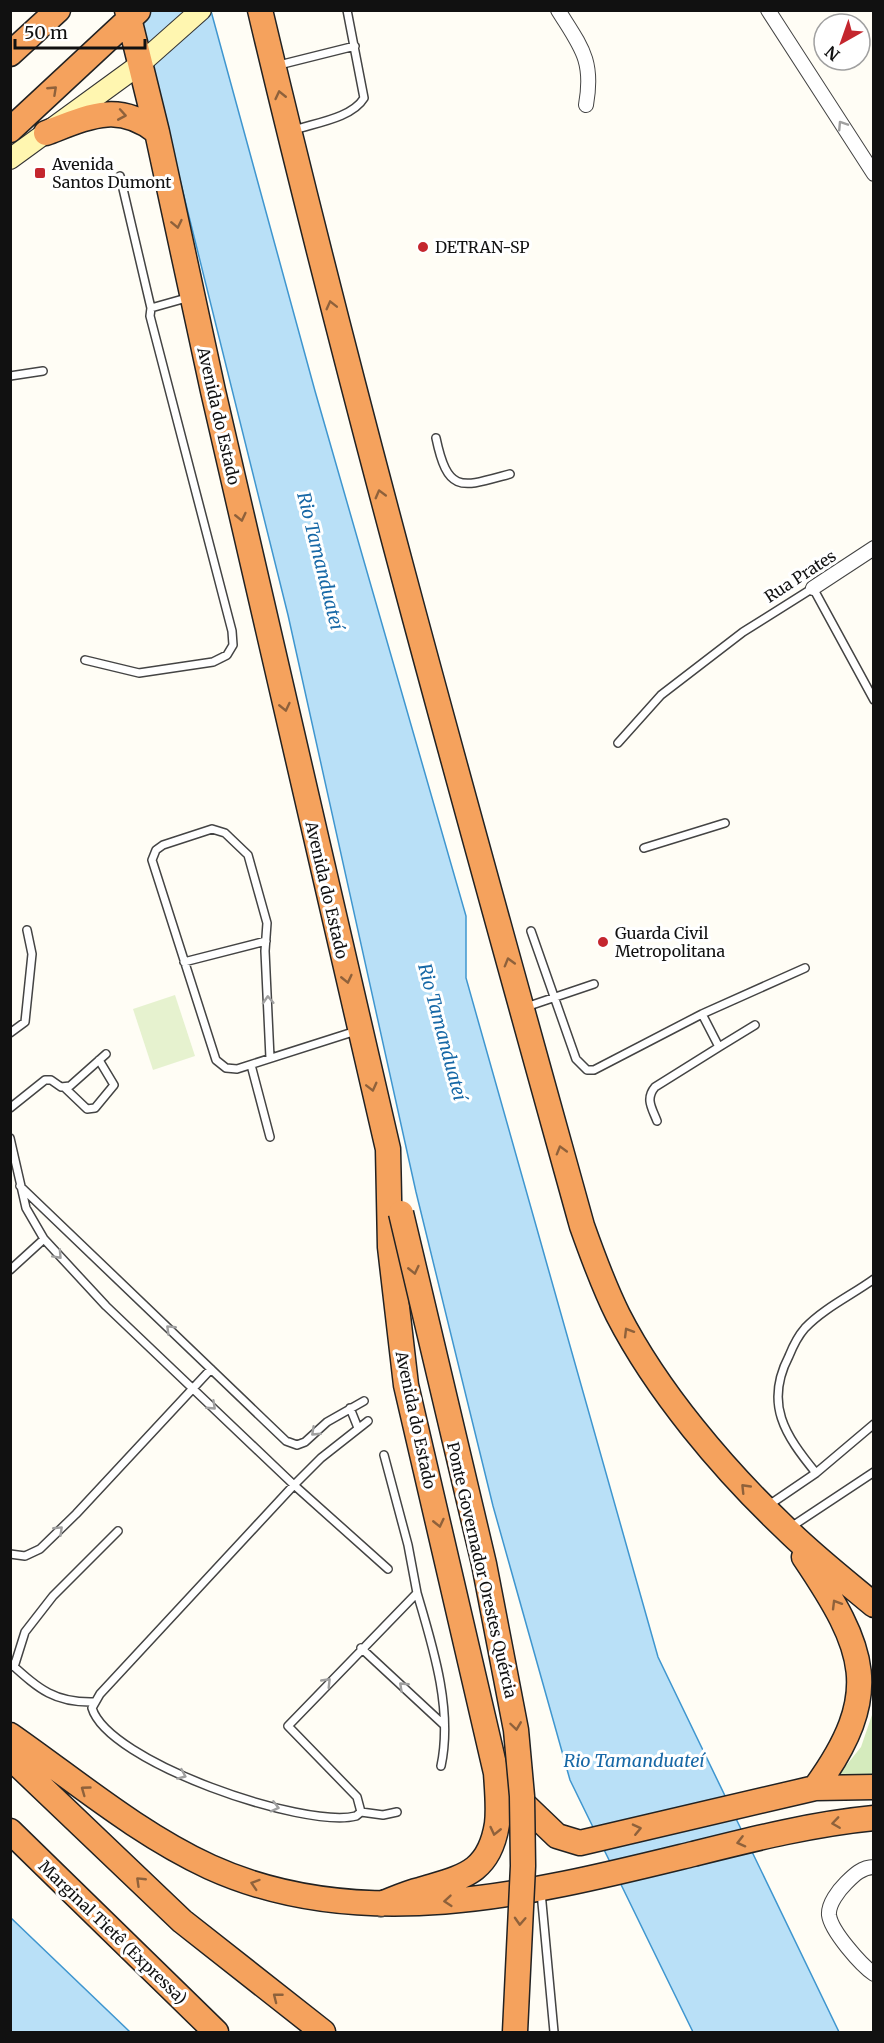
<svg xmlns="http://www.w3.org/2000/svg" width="884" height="2043" font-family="Merriweather,serif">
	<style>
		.green { fill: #d5ebbd }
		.pitch { fill: #e6f2cf }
		.water { fill: #b9e0f7; stroke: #3f96cf; stroke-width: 1.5 }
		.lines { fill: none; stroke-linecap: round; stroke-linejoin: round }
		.lane-casing { stroke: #444; stroke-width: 10 }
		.street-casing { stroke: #444; stroke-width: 16 }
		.secondary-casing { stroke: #333; stroke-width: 22 }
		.highway-casing { stroke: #222; stroke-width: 27 }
		.lane { stroke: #fff; stroke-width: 7 }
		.street { stroke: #fff; stroke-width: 14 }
		.secondary { stroke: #fff6b0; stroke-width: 20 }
		.highway { stroke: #f5a25d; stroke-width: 24 }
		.highway-bridge-casing { stroke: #222; stroke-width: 27; stroke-linecap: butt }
		.highway-bridge { stroke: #f5a25d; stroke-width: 24 }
		.oneway { stroke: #8e613b }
		.oneway2 { stroke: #a0a0a0 }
		.poi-dot { fill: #c4262e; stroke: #fff; stroke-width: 2 }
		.labels { text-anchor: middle; stroke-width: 6; stroke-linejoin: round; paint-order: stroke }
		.poi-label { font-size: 16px; fill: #111; stroke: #fff; text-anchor: start }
		.street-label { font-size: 16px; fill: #111; stroke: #fff }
		.water-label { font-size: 18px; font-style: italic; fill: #1768a6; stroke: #fff }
	</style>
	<rect width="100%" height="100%" fill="#fffdf5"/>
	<path class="green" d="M 873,1712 L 873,1775 L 836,1778 L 861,1747 Z"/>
	<path class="pitch" d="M 175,995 L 195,1056 L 153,1070 L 133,1009 Z"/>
	<path class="water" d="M 138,11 L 211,11 L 315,391 L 466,916 L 466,978 L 658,1657 L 839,2032 L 693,2032 L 570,1780 L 493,1506 L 416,1192 L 288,615 Z
		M 10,1918 L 11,1918 L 130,2032 L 11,2032 Z"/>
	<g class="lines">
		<g class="lane-casing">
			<path id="lane" d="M 279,65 L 355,46
				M 294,130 C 315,123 352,118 364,98 L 347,10
				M 120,176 L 151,308
				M 10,376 L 43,371
				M 436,438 C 448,495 462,487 510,474
				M 85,660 L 139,673 L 213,662 L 227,655 L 233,645 L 232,631 L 150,316 L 151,308 L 190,297
				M 618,743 L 661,695 L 743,632 L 813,588 L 874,700
				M 644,848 L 725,823
				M 531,931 L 576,1059 L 587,1070 L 594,1070 L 702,1014 L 805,968
				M 184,962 L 266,941
				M 526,1007 L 594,984
				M 702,1014 L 719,1047 L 755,1025
				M 10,1033 L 25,1022 L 32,954 L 27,930
				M 270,1058 L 265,951 L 267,923 L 248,855 L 225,833 L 212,829 L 163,845 L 156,850 L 152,860 L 216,1060 L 226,1068 L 237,1069 L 356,1031
				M 251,1065 L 270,1137
				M 65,1088 L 87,1109 L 95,1108 L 114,1085 L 99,1060
				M 10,1108 L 45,1080 L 51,1080 L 61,1087 L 70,1086 L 106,1054
				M 657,1121 C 652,1108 645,1099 655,1087 L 719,1047
				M 10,1138 L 26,1208 L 44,1239 L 106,1306 L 294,1485 L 321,1458 L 368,1421
				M 20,1186 L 286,1441 L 297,1445 L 305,1442 L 327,1422 L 364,1401
				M 10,1270 L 44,1239
				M 350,1408 L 358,1428
				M 384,1455 L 408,1545 L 417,1593 L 288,1726 L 357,1797 L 361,1812 L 356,1816 C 304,1829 108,1762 92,1708 L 100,1694 L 294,1485 L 388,1569
				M 816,1473 C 785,1435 764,1404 789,1356 C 793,1346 798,1336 805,1328 C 824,1308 852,1295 874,1279
				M 769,1505 L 816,1473 L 874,1424
				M 791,1527 L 874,1472
				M 10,1554 L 25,1556 L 40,1549 L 76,1514 L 211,1369
				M 417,1593 C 433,1647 453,1710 441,1766
				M 361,1648 L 444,1725
				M 10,1663 C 39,1689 54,1703 94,1702
				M 14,1667 L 25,1632 L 53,1596 L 118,1531
				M 361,1812 L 383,1815 L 397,1812
				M 541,1892 L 554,2032"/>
		</g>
		<g class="street-casing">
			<path id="street" d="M 558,10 C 581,47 594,60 586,105
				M 768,10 L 874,174
				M 813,588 L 874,548
				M 874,1867 C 862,1867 854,1875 846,1883 C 839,1890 828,1904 829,1915 C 831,1931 861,1965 874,1974"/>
		</g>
		<g class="secondary-casing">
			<path id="secondary" d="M 10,159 L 139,65 L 201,10"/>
		</g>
		<g class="highway-casing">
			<path id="highway" d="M 127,10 L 157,132 L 213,391 L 388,1149 L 390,1247 L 406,1385 L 496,1773 C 497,1789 499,1808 497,1824 C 489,1874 462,1877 420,1890 C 407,1893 394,1899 381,1904
				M 260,10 C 357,419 470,822 582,1226 C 593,1257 604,1287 618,1315 C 657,1391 723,1469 784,1527 C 812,1555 844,1580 874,1605
				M 10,54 L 58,10
				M 10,130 L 138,11
				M 46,133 C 88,117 118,101 157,132
				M 804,1557 C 866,1649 884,1693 815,1788
				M 10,1735 C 76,1781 137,1833 210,1867 C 364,1937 537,1892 693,1854 C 753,1839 812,1824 874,1818
				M 10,1757 L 182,1921 L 323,2032
				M 511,1792 L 557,1836 L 580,1843 L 815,1788 L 874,1787
				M 10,1831 L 216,2032"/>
		</g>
		<use href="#lane" class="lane"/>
		<use href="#street" class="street"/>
		<use href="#secondary" class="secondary"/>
		<use href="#highway" class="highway"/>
		<g class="highway-bridge-casing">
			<path id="highway-bridge" d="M 401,1213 L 484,1564 L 516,1730 L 522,1796 L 523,1866 L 515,2032"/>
		</g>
		<use href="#highway-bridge" class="highway-bridge"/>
	</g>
	<defs><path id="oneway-chevron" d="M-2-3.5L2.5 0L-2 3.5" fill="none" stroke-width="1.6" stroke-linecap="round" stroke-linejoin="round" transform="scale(1.5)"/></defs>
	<g class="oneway">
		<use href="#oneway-chevron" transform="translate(53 90) rotate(-43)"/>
		<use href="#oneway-chevron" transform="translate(280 95) rotate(-103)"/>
		<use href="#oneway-chevron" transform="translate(122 115) rotate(10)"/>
		<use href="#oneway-chevron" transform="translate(177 224) rotate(78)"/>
		<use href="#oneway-chevron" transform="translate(331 305) rotate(-104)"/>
		<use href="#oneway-chevron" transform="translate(380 494) rotate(-105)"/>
		<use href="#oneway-chevron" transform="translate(241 517) rotate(77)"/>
		<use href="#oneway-chevron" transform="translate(285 707) rotate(77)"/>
		<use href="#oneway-chevron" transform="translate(509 962) rotate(-106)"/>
		<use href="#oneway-chevron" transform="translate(347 979) rotate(77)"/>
		<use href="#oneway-chevron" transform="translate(372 1087) rotate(76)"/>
		<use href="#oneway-chevron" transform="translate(561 1150) rotate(-106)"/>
		<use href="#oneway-chevron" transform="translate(414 1270) rotate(77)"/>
		<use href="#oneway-chevron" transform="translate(628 1332) rotate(-121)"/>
		<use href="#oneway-chevron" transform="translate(745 1488) rotate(-134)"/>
		<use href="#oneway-chevron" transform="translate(439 1523) rotate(77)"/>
		<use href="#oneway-chevron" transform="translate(836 1604) rotate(-121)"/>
		<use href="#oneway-chevron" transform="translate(516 1726) rotate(82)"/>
		<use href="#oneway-chevron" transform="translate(85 1790) rotate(-144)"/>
		<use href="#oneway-chevron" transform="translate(836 1823) rotate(172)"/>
		<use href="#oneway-chevron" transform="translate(637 1829) rotate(-13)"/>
		<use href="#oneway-chevron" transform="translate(495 1831) rotate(103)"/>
		<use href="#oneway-chevron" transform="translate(741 1842) rotate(166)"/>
		<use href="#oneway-chevron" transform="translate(140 1881) rotate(-136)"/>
		<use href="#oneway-chevron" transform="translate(255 1884) rotate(-162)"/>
		<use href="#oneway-chevron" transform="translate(448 1901) rotate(175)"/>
		<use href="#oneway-chevron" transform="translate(520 1921) rotate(93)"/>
		<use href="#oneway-chevron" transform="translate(277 1997) rotate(-142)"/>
	</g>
	<g class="oneway2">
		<use href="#oneway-chevron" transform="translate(842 125) rotate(-123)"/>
		<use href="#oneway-chevron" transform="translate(268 1000) rotate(-93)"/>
		<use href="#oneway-chevron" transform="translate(58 1255) rotate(47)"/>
		<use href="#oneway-chevron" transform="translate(170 1329) rotate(-136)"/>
		<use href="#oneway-chevron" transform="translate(212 1406) rotate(43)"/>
		<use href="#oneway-chevron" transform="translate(315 1432) rotate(137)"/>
		<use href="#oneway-chevron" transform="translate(59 1530) rotate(-44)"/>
		<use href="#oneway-chevron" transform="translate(327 1682) rotate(-46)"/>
		<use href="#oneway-chevron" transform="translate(403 1686) rotate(-137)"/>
		<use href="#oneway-chevron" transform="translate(182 1775) rotate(24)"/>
		<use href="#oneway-chevron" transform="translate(275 1807) rotate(14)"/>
	</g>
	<g class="poi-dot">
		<rect x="34" y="167" width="12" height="12" rx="3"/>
		<circle cx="423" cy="247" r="6"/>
		<circle cx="603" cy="942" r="6"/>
	</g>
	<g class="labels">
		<g class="poi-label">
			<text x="52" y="170">Avenida<tspan x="52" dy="18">Santos Dumont</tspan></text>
			<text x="435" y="253">DETRAN-SP</text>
			<text x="615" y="939">Guarda Civil<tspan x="615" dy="18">Metropolitana</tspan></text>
		</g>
		<g class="street-label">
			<text transform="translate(219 416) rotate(77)" y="6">Avenida do Estado</text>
			<text transform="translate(800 576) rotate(-33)" y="6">Rua Prates</text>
			<text transform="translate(327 890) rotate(77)" y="6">Avenida do Estado</text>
			<text transform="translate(416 1420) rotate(78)" y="6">Avenida do Estado</text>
			<text transform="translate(482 1570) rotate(77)" y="6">Ponte Governador Orestes Quércia</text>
			<text transform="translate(113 1932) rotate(44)" y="6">Marginal Tietê (Expressa)</text>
		</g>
		<g class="water-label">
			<text transform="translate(320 561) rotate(76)" y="6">Rio Tamanduateí</text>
			<text transform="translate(442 1032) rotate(75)" y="6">Rio Tamanduateí</text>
			<text x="634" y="1767">Rio Tamanduateí</text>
		</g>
	</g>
	<rect width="884" height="2043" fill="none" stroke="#111111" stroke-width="24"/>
	<g transform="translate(842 42) rotate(220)"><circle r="28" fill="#ffffff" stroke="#a0a0a0" stroke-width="1.5"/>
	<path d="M0-4.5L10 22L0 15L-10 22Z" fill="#c4262e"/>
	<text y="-9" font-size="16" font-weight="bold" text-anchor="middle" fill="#111111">N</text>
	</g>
	<path d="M15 39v9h130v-9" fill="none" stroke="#111111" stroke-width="3"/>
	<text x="24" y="39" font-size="18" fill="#111111" stroke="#ffffff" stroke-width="4.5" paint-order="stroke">50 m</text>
</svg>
